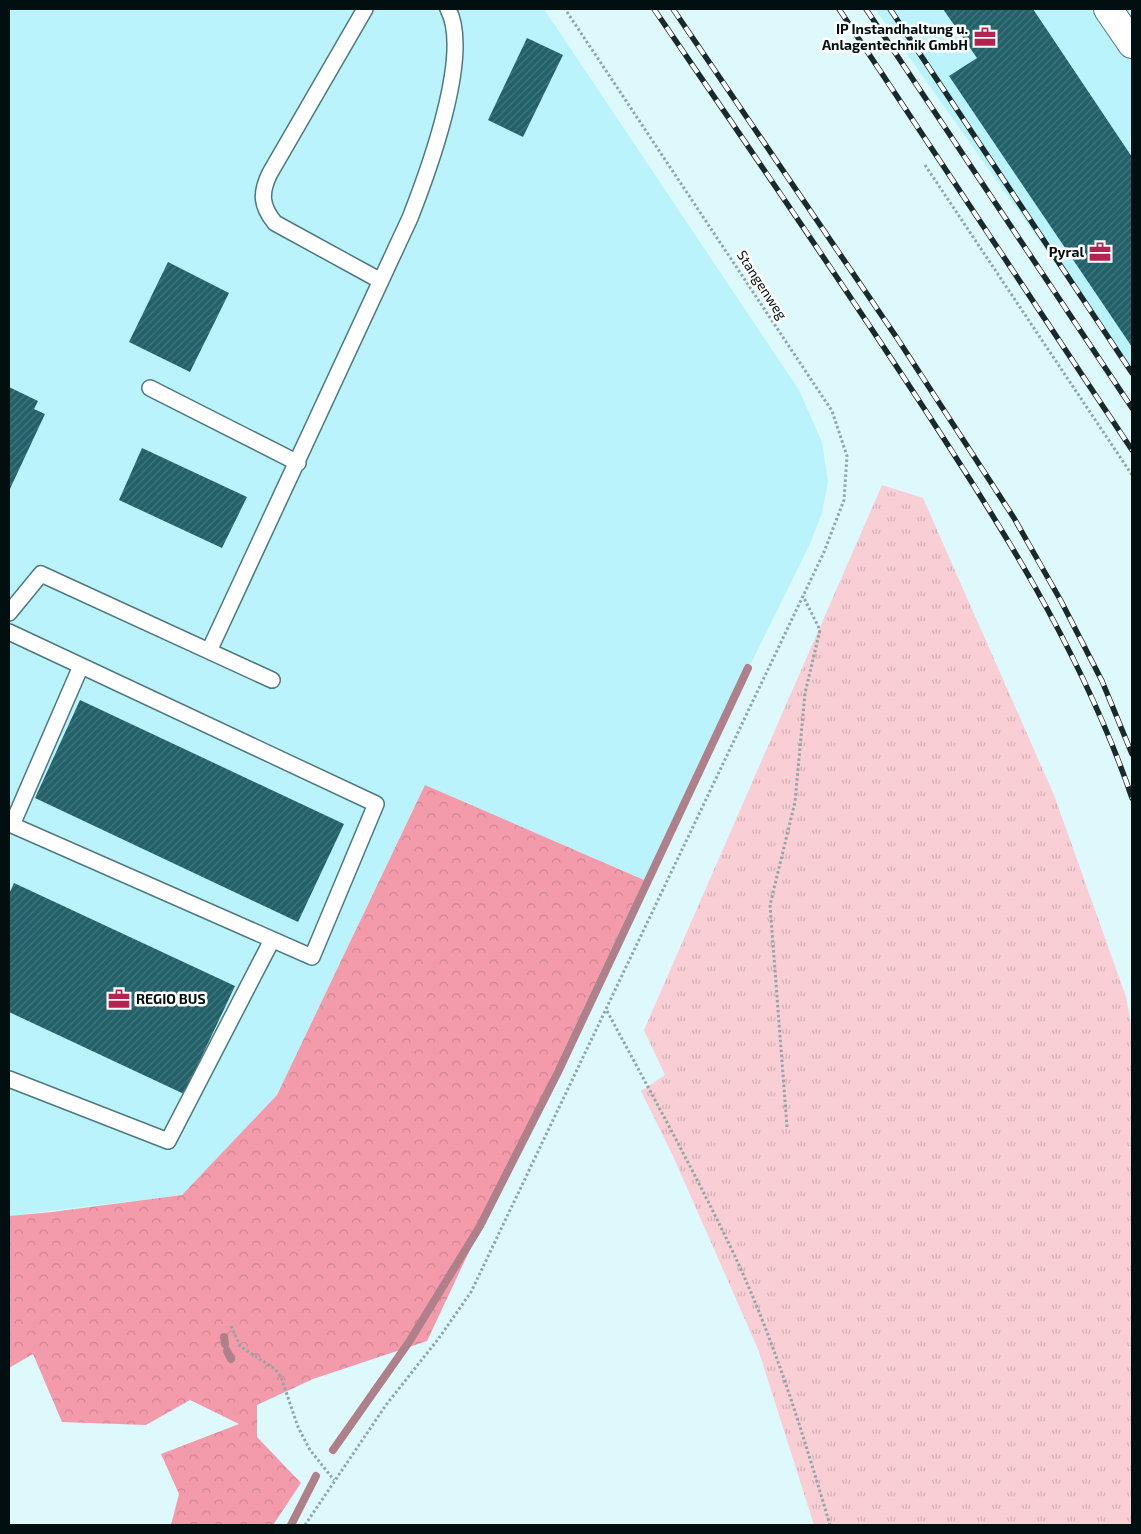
<svg xmlns="http://www.w3.org/2000/svg" width="1141" height="1534" font-family="'Exo 2',sans-serif">
	<style>
		.built { fill: #baf3fb }
		.grass { fill: url(#grass-tufts) }
		.forest { fill: url(#forest-crowns) }
		.lines { fill: none; stroke-linecap: round; stroke-linejoin: round }
		.stream { stroke: #af8089; stroke-width: 8 }
		.building { fill: url(#building-hatch) }
		.lane-casing { stroke: #4e797f; stroke-width: 18 }
		.secondary-casing { stroke: #4e797f; stroke-width: 30 }
		.path { stroke: #90a7a9; stroke-width: 3; stroke-dasharray: 2.5 2.5; stroke-linecap: butt }
		.lane { stroke: #fff; stroke-width: 15 }
		.secondary { stroke: #fff; stroke-width: 28 }
		.rail-casing { stroke: #1a2a2c; stroke-width: 5.5 }
		.rail { stroke: #fff; stroke-width: 4; stroke-dasharray: 11; stroke-linecap: butt }
		.labels { text-anchor: middle; stroke-width: 5; stroke-linejoin: round; paint-order: stroke }
		.poi-label { font-size: 14px; font-weight: bold; fill: #010f11; stroke: #fff; text-anchor: end }
		.street-label { font-size: 14px; fill: #010f11; stroke: #fff }
	</style>
	<defs>
		<pattern id="grass-tufts" width="24" height="20" patternUnits="userSpaceOnUse" patternTransform="scale(1.25)"><rect width="24" height="20" fill="#faced5"/><path d="M3 7l-1-3M5 7V3M7 7l1-3M15 17l-1-3M17 17v-4M19 17l1-3" fill="none" stroke="#d4b0b6"/></pattern>
		<pattern id="forest-crowns" width="20" height="18" patternUnits="userSpaceOnUse" patternTransform="scale(1.25)"><rect width="20" height="18" fill="#f49bab"/><path d="M2 6a3 3 0 1 1 6 0M12 15a3 3 0 1 1 6 0" fill="none" stroke="#cf8492"/></pattern>
		<pattern id="building-hatch" width="6" height="6" patternUnits="userSpaceOnUse" patternTransform="scale(1.25)"><rect width="6" height="6" fill="#226169"/><path d="M-1 1l2-2M0 6l6-6M5 7l2-2" fill="none" stroke="#46767d"/></pattern>
	</defs>
	<rect width="100%" height="100%" fill="#ddf9fc"/>
	<path class="built" d="M 9,9 L 544,9 L 799,390 L 822,442 L 828,482 L 822,513 L 810,544 L 644,880 L 425,785 L 277,1095 L 182,1195 L 9,1216 Z
		M 875,9 L 1132,9 L 1132,371 Z"/>
	<path class="grass" d="M 882,485 L 923,498 L 1054,795 L 1126,997 L 1132,1029 L 1132,1525 L 814,1525 L 758,1349 L 673,1156 L 641,1091 L 665,1075 L 644,1030 Z"/>
	<path class="forest" d="M 425,785 L 644,880 L 427,1341 L 313,1379 L 257,1405 L 257,1437 L 301,1483 L 273,1525 L 171,1525 L 179,1494 L 161,1454 L 239,1424 L 190,1400 L 146,1425 L 62,1422 L 33,1354 L 9,1368 L 9,1216 L 52,1212 L 182,1195 L 277,1095 Z"/>
	<g class="lines">
		<path class="stream" d="M 224,1337 L 225,1344
			M 227,1351 L 231,1359
			M 333,1450 L 409,1342 L 480,1226 L 558,1072 L 748,668
			M 291,1525 L 316,1476"/>
	</g>
	<path class="building" d="M 943,9 L 1033,9 L 1132,157 L 1132,347 L 949,76 L 977,58 Z
		M 527,38 L 563,55 L 523,137 L 488,120 Z
		M 168,262 L 229,293 L 190,372 L 129,342 Z
		M 9,387 L 38,401 L 34,409 L 45,414 L 9,491 Z
		M 142,448 L 247,497 L 222,548 L 119,500 Z
		M 80,700 L 344,824 L 298,922 L 35,798 Z
		M 14,883 L 235,986 L 184,1094 L 9,1012 L 9,894 Z"/>
	<g class="lines">
		<g class="lane-casing">
			<path id="lane" d="M 365,9 L 270,173 C 260,193 261,206 275,223 L 381,281
				M 150,388 L 298,463
				M 9,613 L 41,574 L 272,680
				M 9,632 L 376,804 L 312,957 L 12,825 L 81,666
				M 209,651 L 410,218 C 428,172 472,54 448,9
				M 9,1079 L 168,1141 L 272,940"/>
		</g>
		<g class="secondary-casing">
			<path id="secondary" d="M 1108,9 L 1132,44"/>
		</g>
		<path class="path" d="M 925,165 L 1132,475
			M 607,1011 C 649,1089 692,1167 730,1246 C 773,1335 802,1431 830,1525
			M 787,1127 L 770,905 L 795,802 L 805,693 L 820,630 L 803,596
			M 231,1326 L 240,1346 L 275,1369 L 281,1377 L 298,1427 L 310,1450 L 334,1480
			M 305,1525 L 386,1405 L 439,1338 L 471,1292 L 824,552 L 844,500 L 847,456 L 832,411 L 565,9"/>
		<use href="#lane" class="lane"/>
		<use href="#secondary" class="secondary"/>
		<g class="rail-casing">
			<path id="rail" d="M 654,9 C 741,136 828,262 912,390 C 997,519 1082,651 1132,798
				M 673,9 L 897,338 L 1014,518 L 1061,601 L 1102,681 L 1132,754
				M 839,9 L 1132,450
				M 866,9 L 1132,408
				M 890,9 L 1132,373"/>
		</g>
		<use href="#rail" class="rail"/>
	</g>
	<defs>
		<g id="office-bare" transform="scale(1.725)"><path d="M-6-3h4V-5.5h4V-3h4V5H-6ZM-1-4.5V-3h2v-1.5ZM-6 0V1H6V0Z" fill="#b42352" stroke="#fff" stroke-width="2.5" paint-order="stroke"/></g>
	</defs>
	<g fill-rule="evenodd">
		<use href="#office-bare" x="985" y="37"/>
		<use href="#office-bare" x="1100" y="252"/>
		<use href="#office-bare" x="119" y="999"/>
	</g>
	<g class="labels">
		<g class="poi-label">
			<text x="968" y="34">IP Instandhaltung u.<tspan x="968" dy="16">Anlagentechnik GmbH</tspan></text>
			<text x="1084" y="257">Pyral</text>
			<text x="136" y="1004" text-anchor="start">REGIO BUS</text>
		</g>
		<g class="street-label">
			<text transform="translate(762 285) rotate(57)" y="5">Stangenweg</text>
		</g>
	</g>
	<rect width="1141" height="1534" fill="none" stroke="#010f11" stroke-width="20"/>
</svg>
